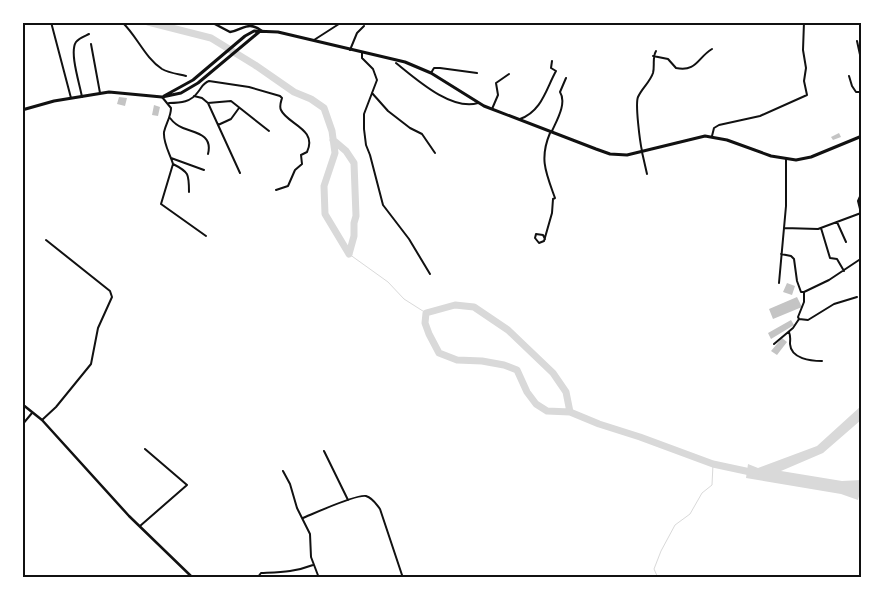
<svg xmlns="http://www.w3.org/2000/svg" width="884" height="600" font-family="'Golos Text',sans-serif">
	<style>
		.water { fill: #d9d9d9 }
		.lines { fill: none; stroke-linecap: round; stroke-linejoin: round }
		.stream { stroke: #d9d9d9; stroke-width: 1 }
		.river { stroke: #d9d9d9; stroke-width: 7 }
		.building { fill: #c4c4c4 }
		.minor { stroke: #111; stroke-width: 2 }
		.tertiary { stroke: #111; stroke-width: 2.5 }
		.secondary { stroke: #111; stroke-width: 2.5 }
		.trunk { stroke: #111; stroke-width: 3 }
		.neatline { fill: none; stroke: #111; stroke-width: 2 }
	</style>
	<rect width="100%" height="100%" fill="#fff"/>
	<path class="water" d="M 861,406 L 861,420 L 823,453 L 781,471 L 842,481 L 861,480 L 861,496 L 859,496 L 858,500 L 841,494 L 746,478 L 748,464 L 758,468 L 817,446 Z"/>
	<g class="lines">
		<path class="stream" d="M 349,254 L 388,282 L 404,299 L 426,313
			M 658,578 L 654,569 L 661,551 L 675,525 L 690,514 L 702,493 L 712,485 L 713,464"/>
		<path class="river" d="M 148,22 L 211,38 L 255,65 L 294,92 L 311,99 L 324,108 L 332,131 L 335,153 L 324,186 L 325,214 L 349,254
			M 333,140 L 346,151 L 354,163 L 356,216 L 354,223 L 354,236 L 349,254
			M 570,412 L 566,392 L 553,373 L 508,330 L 474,307 L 455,305 L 426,313 L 425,323 L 429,334 L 439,353 L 457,360 L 482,361 L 504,365 L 517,370 L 527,392 L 536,404 L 547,411 L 570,412 L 599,424 L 640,437 L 713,464 L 755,473"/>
	</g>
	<path class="building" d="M 119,97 L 127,98 L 125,106 L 117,104 Z
		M 154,105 L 160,107 L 158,116 L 152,115 Z
		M 839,133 L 841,137 L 833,140 L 831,137 Z
		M 787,283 L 795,286 L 792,295 L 783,292 Z
		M 797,297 L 802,307 L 773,319 L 769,309 Z
		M 791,320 L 794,325 L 771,339 L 768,333 Z
		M 782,338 L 787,342 L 777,355 L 771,351 Z"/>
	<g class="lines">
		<path class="minor" d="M 51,22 L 71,98
			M 122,22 C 137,36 145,58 162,69 C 169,73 178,74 186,76
			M 314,40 L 342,22
			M 857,41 L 862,64
			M 91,44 L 100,93
			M 350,50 L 357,33 L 364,26
			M 362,53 L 362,58 L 373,69 L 377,80 L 364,114 L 364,129 L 366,145 L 370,155 L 383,205 L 409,239 L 430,274
			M 653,56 L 668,59 L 676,68 C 697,72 697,58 712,49
			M 396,63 C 416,79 451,111 478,103
			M 431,73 L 434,68 L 440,68 L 477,73
			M 849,76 L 852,86 L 856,92 L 862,92
			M 372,93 L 388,111 L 410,128 L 422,134 L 435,153
			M 194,96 L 202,98 L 208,103 L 240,173
			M 82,97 C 80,85 69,52 76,42 C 79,38 85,36 89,34
			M 162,97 L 171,108 C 171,117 166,123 164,132 C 163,143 170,154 173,164 L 161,204 L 206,236
			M 169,103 C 181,103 191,102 198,92 C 202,87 203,83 209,81 L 249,87 L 280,96 L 282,98 C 281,102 279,106 281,110 C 287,124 318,129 307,152 L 301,155 L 302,164 L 295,170 L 288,186 L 276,190
			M 208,103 L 231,101 L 269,131
			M 492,109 L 498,95 L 496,83 L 509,74
			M 170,118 C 173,122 178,126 183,128 C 195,133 213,134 208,154
			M 520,119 C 542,111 546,89 556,71 L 551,68 L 552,61
			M 218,125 L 231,119 L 239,108
			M 552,131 C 557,120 567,103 560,92 L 566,78
			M 712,136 L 714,128 L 719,125 L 760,116 L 807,95 L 804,81 L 806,68 L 803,50 L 804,22
			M 642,151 C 640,142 635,104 638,97 C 642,88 650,82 653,73 C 655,65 652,58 656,51
			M 642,152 L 647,174
			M 171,158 L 204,170
			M 173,164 C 189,172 189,174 189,192
			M 862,192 L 858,201 L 862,217
			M 837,222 L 846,242
			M 784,228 L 818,229 L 861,213
			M 821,228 L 830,258 L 837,259 L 844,271
			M 545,239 L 543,235 L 536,234 L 535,238 L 539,243 L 544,241 L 552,213 L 553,199 L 555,198 C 546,173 539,159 550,133
			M 781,254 L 791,256 L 794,259 L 797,281 L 801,292 L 804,292 L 829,280 L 862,258
			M 779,283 L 786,206 L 786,159
			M 804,292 L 804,302 L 798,317 L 799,319 L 808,320 L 834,304 L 857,297
			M 789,332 C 791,337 790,339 790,344 C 791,359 811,361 822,361
			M 774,344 L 793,328 L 799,319
			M 42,420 L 56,407 L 91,364 L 98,328 L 112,297 L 110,291 L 46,240
			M 22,425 L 32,413
			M 324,451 L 348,500
			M 283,471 L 290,484 L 297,508 L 310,534 L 311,557 L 319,578
			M 303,518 C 315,513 356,494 366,496 C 373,498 376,504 380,509 L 403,578
			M 140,526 L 187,485 L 145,449
			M 257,578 L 261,573 C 280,572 295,572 313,565"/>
		<path class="tertiary" d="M 22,404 L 42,420 L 129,516 L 193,578"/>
		<path class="secondary" d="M 211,22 L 230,32 C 244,30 247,20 262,31"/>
		<path class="trunk" d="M 164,96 L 193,80 L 245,36 L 254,31 L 278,32 L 405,62 L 431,73 L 484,106 L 596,149 L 610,154 L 627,155 L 705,136 L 727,140 L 771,156 L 796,160 L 811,157 L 862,136
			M 22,110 L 54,101 L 109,92 L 162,97 L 181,93 L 198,83 L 259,32"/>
	</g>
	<rect width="884" height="600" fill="none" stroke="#ffffff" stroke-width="48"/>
	<rect x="24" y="24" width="836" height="552" class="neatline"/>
</svg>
